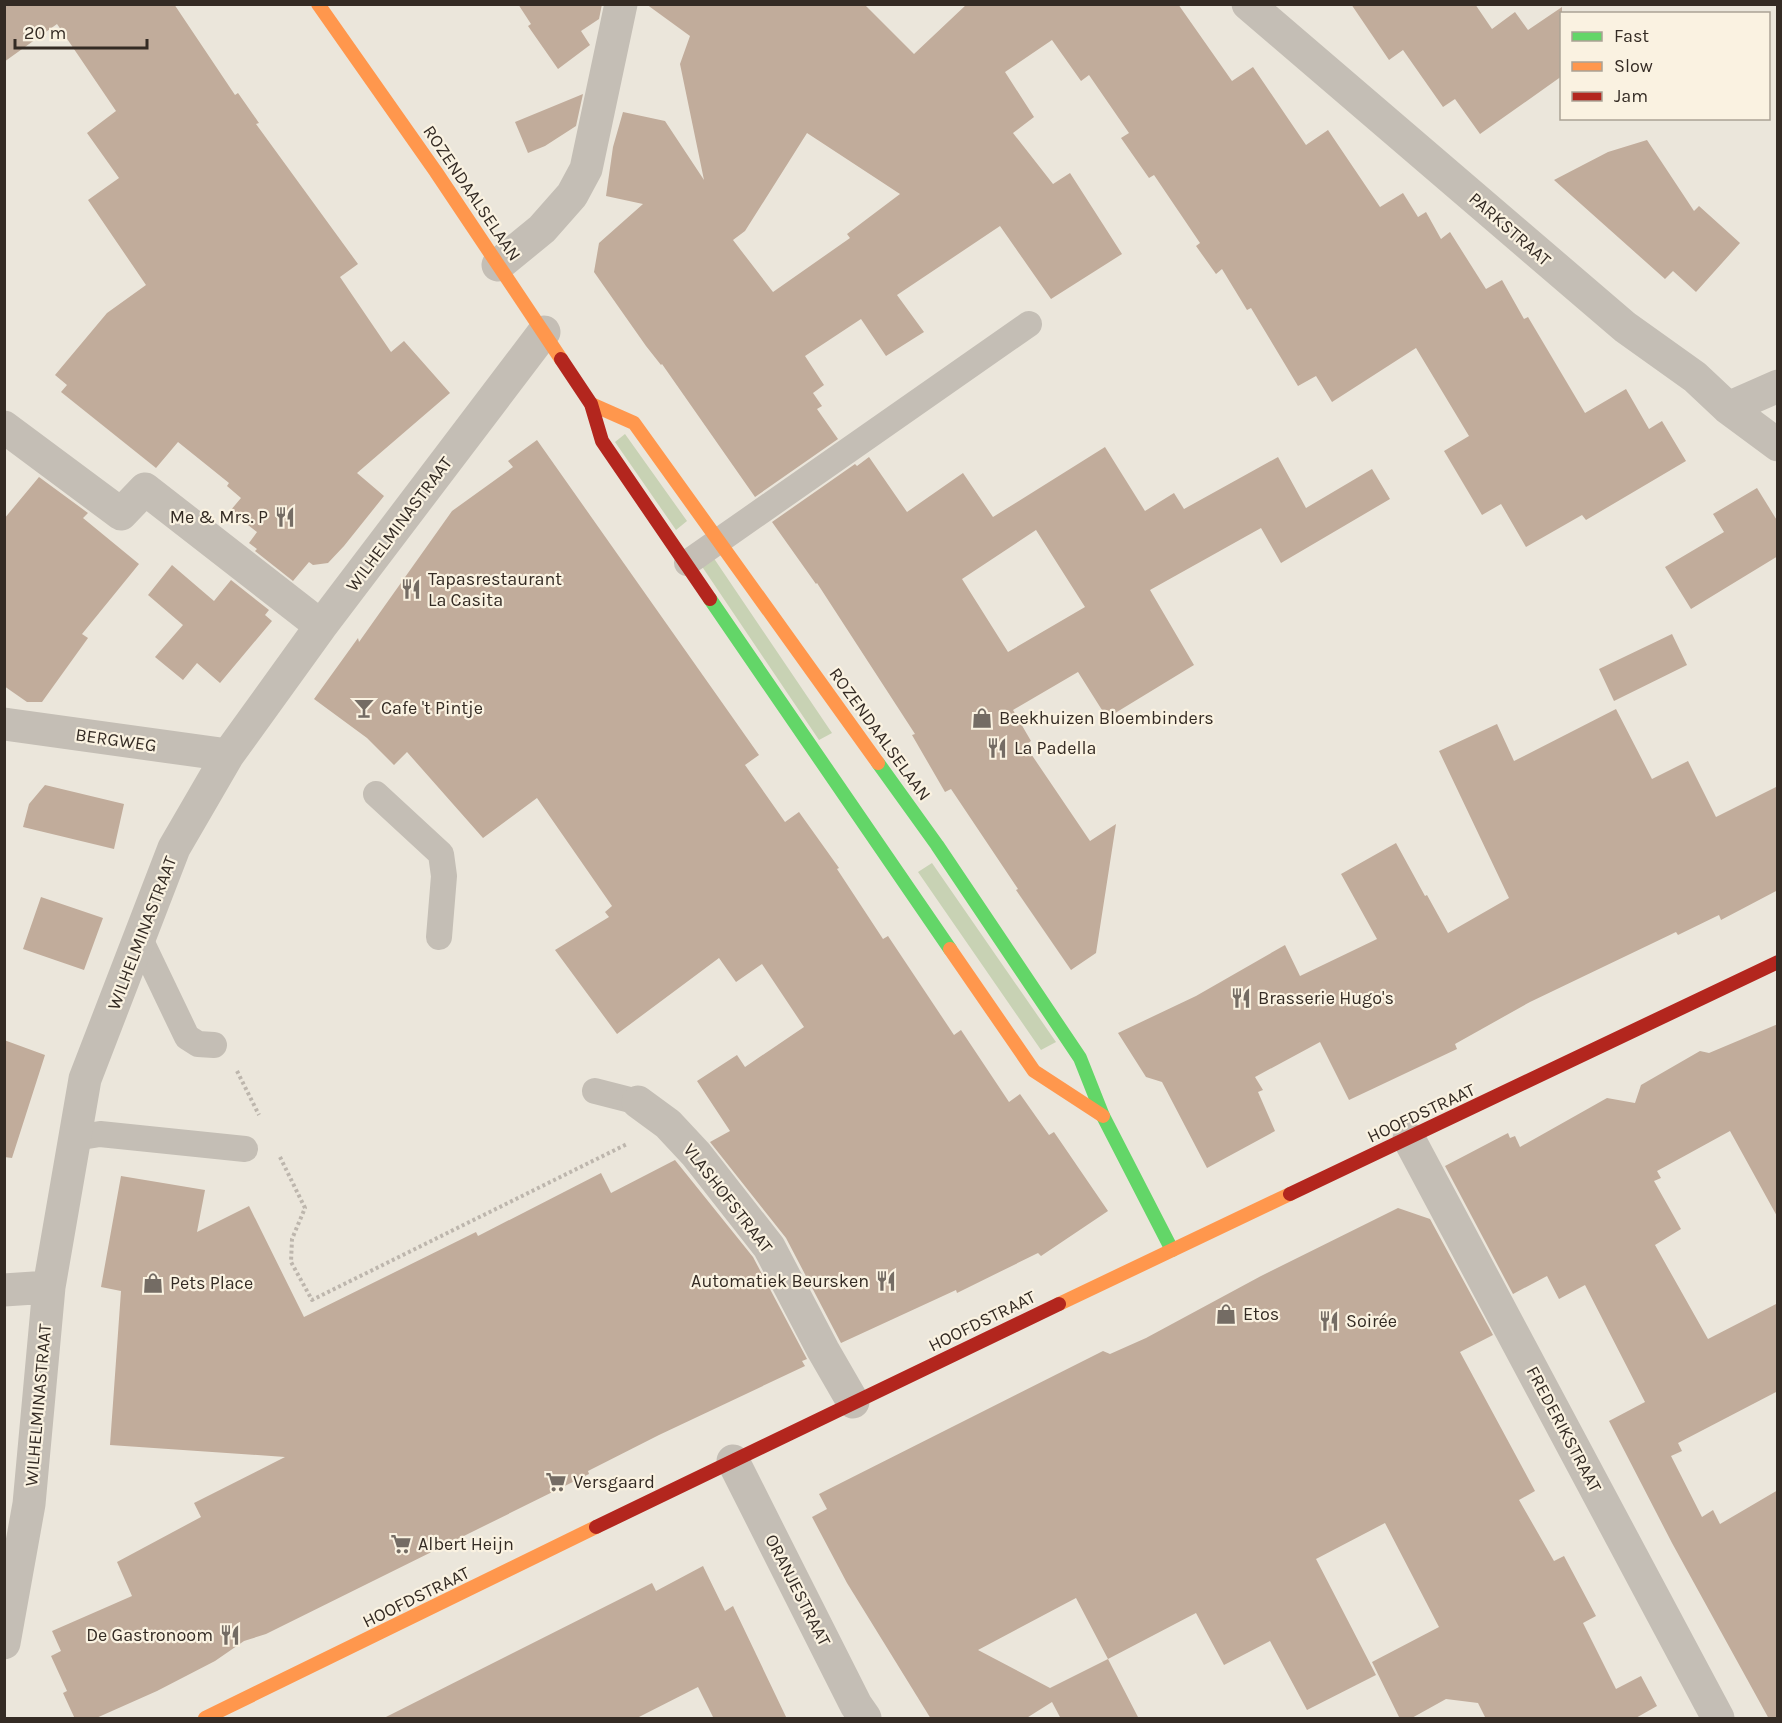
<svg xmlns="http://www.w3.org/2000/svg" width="1782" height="1723" font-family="Karla,sans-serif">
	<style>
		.green { fill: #c8d2b4 }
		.building { fill: #c1ac9b; fill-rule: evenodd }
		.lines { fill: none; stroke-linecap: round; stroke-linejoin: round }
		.path { stroke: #bdb6ad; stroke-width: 4; stroke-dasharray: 3 3; stroke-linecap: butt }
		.lane { stroke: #c4beb5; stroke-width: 26 }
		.street { stroke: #c4beb5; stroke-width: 33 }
		.fast { stroke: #63d668; stroke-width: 14 }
		.slow { stroke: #ff974d; stroke-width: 14 }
		.jam { stroke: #b3261e; stroke-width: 14 }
		.labels { text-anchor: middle; stroke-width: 4.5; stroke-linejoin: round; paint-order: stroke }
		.street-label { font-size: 18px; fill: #342b24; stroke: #faf2e1 }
		.poi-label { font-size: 18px; fill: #342b24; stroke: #faf2e1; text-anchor: start }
	</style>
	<rect width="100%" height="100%" fill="#ebe6db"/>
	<path class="green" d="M 625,434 L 687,521 L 676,530 L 615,442 Z
		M 713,557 L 832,733 L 819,740 L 701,565 Z
		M 932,863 L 1056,1042 L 1041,1050 L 918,872 Z"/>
	<path class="building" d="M 4,4 L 174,4 L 235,95 L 238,93 L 259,123 L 256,124 L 358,264 L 340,277 L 391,352 L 404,341 L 450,393 L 357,473 L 384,496 L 344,546 L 328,563 L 313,565 L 309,562 L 293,581 L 255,551 L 257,549 L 249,543 L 257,532 L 230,511 L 241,498 L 227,486 L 229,483 L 178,442 L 156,468 L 61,392 L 67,385 L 55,375 L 107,313 L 146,285 L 88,200 L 119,178 L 87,133 L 116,111 L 57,24 L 4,62 Z
		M 518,4 L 602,4 L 599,19 L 581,31 L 590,45 L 558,69 L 528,26 L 531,24 Z
		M 646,4 L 864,4 L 914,54 L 967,4 L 1178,4 L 1232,81 L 1253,67 L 1306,145 L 1328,130 L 1380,207 L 1403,193 L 1418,217 L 1426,212 L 1441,239 L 1450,232 L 1486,289 L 1502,280 L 1524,319 L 1528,317 L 1585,413 L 1626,389 L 1649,429 L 1662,421 L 1686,461 L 1586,520 L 1582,515 L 1526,547 L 1501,504 L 1482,515 L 1444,451 L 1469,436 L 1416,348 L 1332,402 L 1316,376 L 1298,386 L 1251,308 L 1247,310 L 1222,269 L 1216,274 L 1196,246 L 1200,243 L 1154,175 L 1149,178 L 1121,138 L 1129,133 L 1089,75 L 1081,81 L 1052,40 L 1005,72 L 1034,117 L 1013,133 L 1053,184 L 1070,173 L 1122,254 L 1051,299 L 1000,226 L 897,295 L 924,332 L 886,356 L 861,319 L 805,356 L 824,385 L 813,393 L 822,406 L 817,409 L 838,439 L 755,497 L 662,364 L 661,365 L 646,346 L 594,272 L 599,243 L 643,204 L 606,196 L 613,147 L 623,112 L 665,121 L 704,180 L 680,64 L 690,36 ZM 807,133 L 900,194 L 847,234 L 850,238 L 773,292 L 733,240 L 745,231 Z
		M 1351,4 L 1475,4 L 1492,29 L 1515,12 L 1528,30 L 1562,7 L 1562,76 L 1480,134 L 1455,99 L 1443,107 L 1403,50 L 1389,60 Z
		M 583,94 L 576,126 L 545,146 L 528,153 L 515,122 Z
		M 1647,140 L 1694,211 L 1699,206 L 1740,243 L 1696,292 L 1673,271 L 1665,279 L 1554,180 L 1608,152 Z
		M 537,440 L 759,755 L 745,765 L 785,822 L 799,812 L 839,868 L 837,869 L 883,939 L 888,936 L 954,1035 L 961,1030 L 1009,1102 L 1020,1094 L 1049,1135 L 1054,1132 L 1108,1211 L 1041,1256 L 1038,1253 L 957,1293 L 956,1290 L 841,1343 L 786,1238 L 710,1142 L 730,1131 L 697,1081 L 737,1055 L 745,1067 L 804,1027 L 762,964 L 736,982 L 719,958 L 617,1034 L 555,950 L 609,917 L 605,912 L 612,906 L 537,798 L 483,838 L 407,752 L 394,765 L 367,738 L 314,699 L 358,638 L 359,642 L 452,511 L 513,467 L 508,461 Z
		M 1105,447 L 1145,511 L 1174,493 L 1184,509 L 1278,457 L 1306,508 L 1372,469 L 1390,499 L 1281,563 L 1261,528 L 1150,590 L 1194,665 L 1107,718 L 1078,672 L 1013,710 L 1031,741 L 1025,745 L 1090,841 L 1116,824 L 1096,953 L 1071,970 L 1016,890 L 1018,889 L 951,789 L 945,792 L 912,735 L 915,734 L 817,583 L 816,584 L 772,522 L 855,464 L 857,466 L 869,457 L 907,512 L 963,473 L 993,517 ZM 1036,530 L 1085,607 L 1008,652 L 962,579 Z
		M 39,477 L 88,513 L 83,518 L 139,564 L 82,634 L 88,638 L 42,702 L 27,702 L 4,686 L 4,519 Z
		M 1757,488 L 1778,522 L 1778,556 L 1691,609 L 1665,567 L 1724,532 L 1713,514 Z
		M 172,565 L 214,601 L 231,580 L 269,610 L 265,615 L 272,621 L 220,683 L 197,663 L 183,680 L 155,657 L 183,625 L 148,595 Z
		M 1672,634 L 1687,665 L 1614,701 L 1599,669 Z
		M 1616,709 L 1652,779 L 1688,761 L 1716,817 L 1778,786 L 1778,890 L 1721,920 L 1719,915 L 1678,935 L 1676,932 L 1530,1002 L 1455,1044 L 1457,1049 L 1349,1100 L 1320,1042 L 1255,1077 L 1263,1090 L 1258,1092 L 1275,1131 L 1207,1168 L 1162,1082 L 1146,1077 L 1118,1033 L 1196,996 L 1285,945 L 1300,976 L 1377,939 L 1341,874 L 1396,843 L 1425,896 L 1427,895 L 1448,933 L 1509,898 L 1439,751 L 1497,724 L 1514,761 Z
		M 45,785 L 124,804 L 114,849 L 23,827 L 29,804 Z
		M 41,897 L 103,918 L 84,970 L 23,949 Z
		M 1778,1024 L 1778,1218 L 1730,1131 L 1657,1171 L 1661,1178 L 1654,1181 L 1681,1229 L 1655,1245 L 1708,1339 L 1778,1303 L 1778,1391 L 1678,1443 L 1682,1451 L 1671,1456 L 1702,1517 L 1713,1510 L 1720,1524 L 1778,1490 L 1778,1719 L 1769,1719 L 1672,1543 L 1609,1421 L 1645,1402 L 1585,1285 L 1559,1299 L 1547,1276 L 1513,1294 L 1445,1166 L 1508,1133 L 1510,1138 L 1515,1136 L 1520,1147 L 1607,1098 L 1635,1103 L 1641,1085 L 1700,1051 L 1709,1053 Z
		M 4,1040 L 45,1055 L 12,1158 L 4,1157 Z
		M 675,1160 L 753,1257 L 807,1359 L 802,1361 L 805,1366 L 659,1435 L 588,1471 L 589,1474 L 266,1634 L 244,1641 L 215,1661 L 157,1691 L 94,1719 L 75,1719 L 63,1693 L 67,1691 L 51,1656 L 61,1651 L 52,1631 L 132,1596 L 117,1562 L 201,1517 L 194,1503 L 285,1457 L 110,1445 L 121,1291 L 101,1287 L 121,1176 L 205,1190 L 197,1232 L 249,1206 L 304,1317 L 476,1232 L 478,1236 L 601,1173 L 611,1193 Z
		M 1398,1208 L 1430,1219 L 1493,1335 L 1460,1352 L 1535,1491 L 1519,1500 L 1554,1561 L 1564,1556 L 1596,1616 L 1583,1623 L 1616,1689 L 1641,1676 L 1657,1706 L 1634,1719 L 1486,1719 L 1478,1703 L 1446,1699 L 1410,1719 L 1400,1719 L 1372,1662 L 1439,1627 L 1385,1523 L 1316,1559 L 1376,1675 L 1307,1710 L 1270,1641 L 1224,1665 L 1196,1613 L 1108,1659 L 1139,1719 L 1061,1719 L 1052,1702 L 1025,1719 L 931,1719 L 847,1583 L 812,1517 L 827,1509 L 819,1494 L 1103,1351 L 1110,1354 L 1146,1338 L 1261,1276 ZM 1076,1598 L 1108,1659 L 1050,1688 L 978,1650 Z
		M 703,1566 L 725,1611 L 733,1606 L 787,1719 L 714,1719 L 698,1687 L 635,1719 L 382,1719 L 652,1583 L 656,1591 Z"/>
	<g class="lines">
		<path class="path" d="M 237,1071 L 259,1115
			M 280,1157 L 305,1208 L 292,1239 L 291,1262 L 312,1300 L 627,1144"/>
		<path class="lane" d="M 687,563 L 1029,324
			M 376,794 L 441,854 L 444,876 L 439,937
			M 141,933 L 142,943 L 187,1037 L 198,1044 L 214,1045
			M 595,1091 L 638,1102
			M 75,1138 L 100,1134 L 245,1149"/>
		<path class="street" d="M 1248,4 L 1625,327 L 1695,377 L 1728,408 L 1778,445
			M 498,265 L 542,229 L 572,195 L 586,169 L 621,4
			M 1728,408 L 1778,386
			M 4,427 L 121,514 L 145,489 L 321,626
			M 4,724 L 228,755
			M 638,1102 L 668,1124 L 696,1154 L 769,1247 L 823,1350 L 853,1402
			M 1409,1139 L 1718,1718
			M 4,1290 L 49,1287
			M 733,1461 L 856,1705 L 865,1718
			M 4,1643 L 29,1504 L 49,1287 L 85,1079 L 174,848 L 228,755 L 321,626 L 544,332"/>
		<path class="fast" d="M 710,599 L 950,949
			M 878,763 L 937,845 L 1080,1058 L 1103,1116 L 1172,1250"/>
		<path class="slow" d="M 318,4 L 436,172 L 561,359
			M 591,404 L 634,423 L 878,763
			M 950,949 L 1034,1071 L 1103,1116
			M 1059,1304 L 1290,1194
			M 205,1718 L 596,1527"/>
		<path class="jam" d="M 561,359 L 591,404 L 602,441 L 710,599
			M 1290,1194 L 1778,962
			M 596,1527 L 1059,1304"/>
	</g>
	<defs>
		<g id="restaurant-bare" transform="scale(1.62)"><path d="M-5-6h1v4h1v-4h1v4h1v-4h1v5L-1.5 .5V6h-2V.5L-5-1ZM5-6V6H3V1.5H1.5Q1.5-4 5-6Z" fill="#746c64" stroke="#faf2e1" stroke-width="2.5" paint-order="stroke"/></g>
		<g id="bar-bare" transform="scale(1.62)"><path d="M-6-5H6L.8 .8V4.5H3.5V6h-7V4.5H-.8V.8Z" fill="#746c64" stroke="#faf2e1" stroke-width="2.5" paint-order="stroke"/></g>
		<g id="shop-bare" transform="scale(1.62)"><path d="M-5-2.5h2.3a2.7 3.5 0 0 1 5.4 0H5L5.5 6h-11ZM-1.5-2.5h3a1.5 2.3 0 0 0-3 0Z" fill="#746c64" stroke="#faf2e1" stroke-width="2.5" paint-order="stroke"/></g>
		<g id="supermarket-bare" transform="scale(1.62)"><path d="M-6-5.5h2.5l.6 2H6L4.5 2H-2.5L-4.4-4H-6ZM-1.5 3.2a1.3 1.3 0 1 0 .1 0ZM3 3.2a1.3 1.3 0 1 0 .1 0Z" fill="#746c64" stroke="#faf2e1" stroke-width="2.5" paint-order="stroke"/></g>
	</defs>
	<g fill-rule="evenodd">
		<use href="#restaurant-bare" x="285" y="517"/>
		<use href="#restaurant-bare" x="411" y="589"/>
		<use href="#bar-bare" x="364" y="708"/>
		<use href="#shop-bare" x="982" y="718"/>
		<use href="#restaurant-bare" x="997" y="748"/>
		<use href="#restaurant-bare" x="1241" y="998"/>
		<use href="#restaurant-bare" x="886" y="1281"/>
		<use href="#shop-bare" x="153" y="1283"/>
		<use href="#shop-bare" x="1226" y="1314"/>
		<use href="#restaurant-bare" x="1329" y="1321"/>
		<use href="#supermarket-bare" x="556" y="1482"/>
		<use href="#supermarket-bare" x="401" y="1544"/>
		<use href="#restaurant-bare" x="230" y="1635"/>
	</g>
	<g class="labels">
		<g class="street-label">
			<text transform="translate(472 193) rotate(56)" y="6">ROZENDAALSELAAN</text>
			<text transform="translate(1510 229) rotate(41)" y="6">PARKSTRAAT</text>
			<text transform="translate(399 524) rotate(-53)" y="6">WILHELMINASTRAAT</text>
			<text transform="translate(880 734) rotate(54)" y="6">ROZENDAALSELAAN</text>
			<text transform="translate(116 740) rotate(8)" y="6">BERGWEG</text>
			<text transform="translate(142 933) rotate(-69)" y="6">WILHELMINASTRAAT</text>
			<text transform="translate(1421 1113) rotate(-25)" y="6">HOOFDSTRAAT</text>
			<text transform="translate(728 1198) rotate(52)" y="6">VLASHOFSTRAAT</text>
			<text transform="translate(982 1321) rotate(-26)" y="6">HOOFDSTRAAT</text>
			<text transform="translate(38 1405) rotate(-85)" y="6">WILHELMINASTRAAT</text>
			<text transform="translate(1564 1429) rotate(62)" y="6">FREDERIKSTRAAT</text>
			<text transform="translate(798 1590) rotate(63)" y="6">ORANJESTRAAT</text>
			<text transform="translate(416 1597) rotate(-26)" y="6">HOOFDSTRAAT</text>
		</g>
		<g class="poi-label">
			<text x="268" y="523" text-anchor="end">Me &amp; Mrs. P</text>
			<text x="428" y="585">Tapasrestaurant<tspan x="428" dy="21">La Casita</tspan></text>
			<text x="381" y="714">Cafe 't Pintje</text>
			<text x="999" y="724">Beekhuizen Bloembinders</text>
			<text x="1014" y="754">La Padella</text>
			<text x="1258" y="1004">Brasserie Hugo's</text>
			<text x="869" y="1287" text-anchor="end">Automatiek Beursken</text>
			<text x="170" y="1289">Pets Place</text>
			<text x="1243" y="1320">Etos</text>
			<text x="1346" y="1327">Soirée</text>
			<text x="573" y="1488">Versgaard</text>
			<text x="418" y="1550">Albert Heijn</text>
			<text x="213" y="1641" text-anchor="end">De Gastronoom</text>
		</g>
	</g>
	<rect width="1782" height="1723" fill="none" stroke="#342b24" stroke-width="12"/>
	<rect x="1560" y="12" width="210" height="108" fill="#faf2e1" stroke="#aba295" stroke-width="1.5"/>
	<rect x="1572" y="32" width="30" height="9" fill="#63d668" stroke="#aba295" stroke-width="1.5"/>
	<text x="1614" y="42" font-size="18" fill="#342b24">Fast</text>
	<rect x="1572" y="62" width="30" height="9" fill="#ff974d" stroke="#aba295" stroke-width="1.5"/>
	<text x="1614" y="72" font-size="18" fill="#342b24">Slow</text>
	<rect x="1572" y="92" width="30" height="9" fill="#b3261e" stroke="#aba295" stroke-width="1.5"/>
	<text x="1614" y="102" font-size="18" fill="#342b24">Jam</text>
	<path d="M15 39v9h132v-9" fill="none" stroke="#342b24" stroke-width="3"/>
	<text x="24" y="39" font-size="18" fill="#342b24" stroke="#faf2e1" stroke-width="4.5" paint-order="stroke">20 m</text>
</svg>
